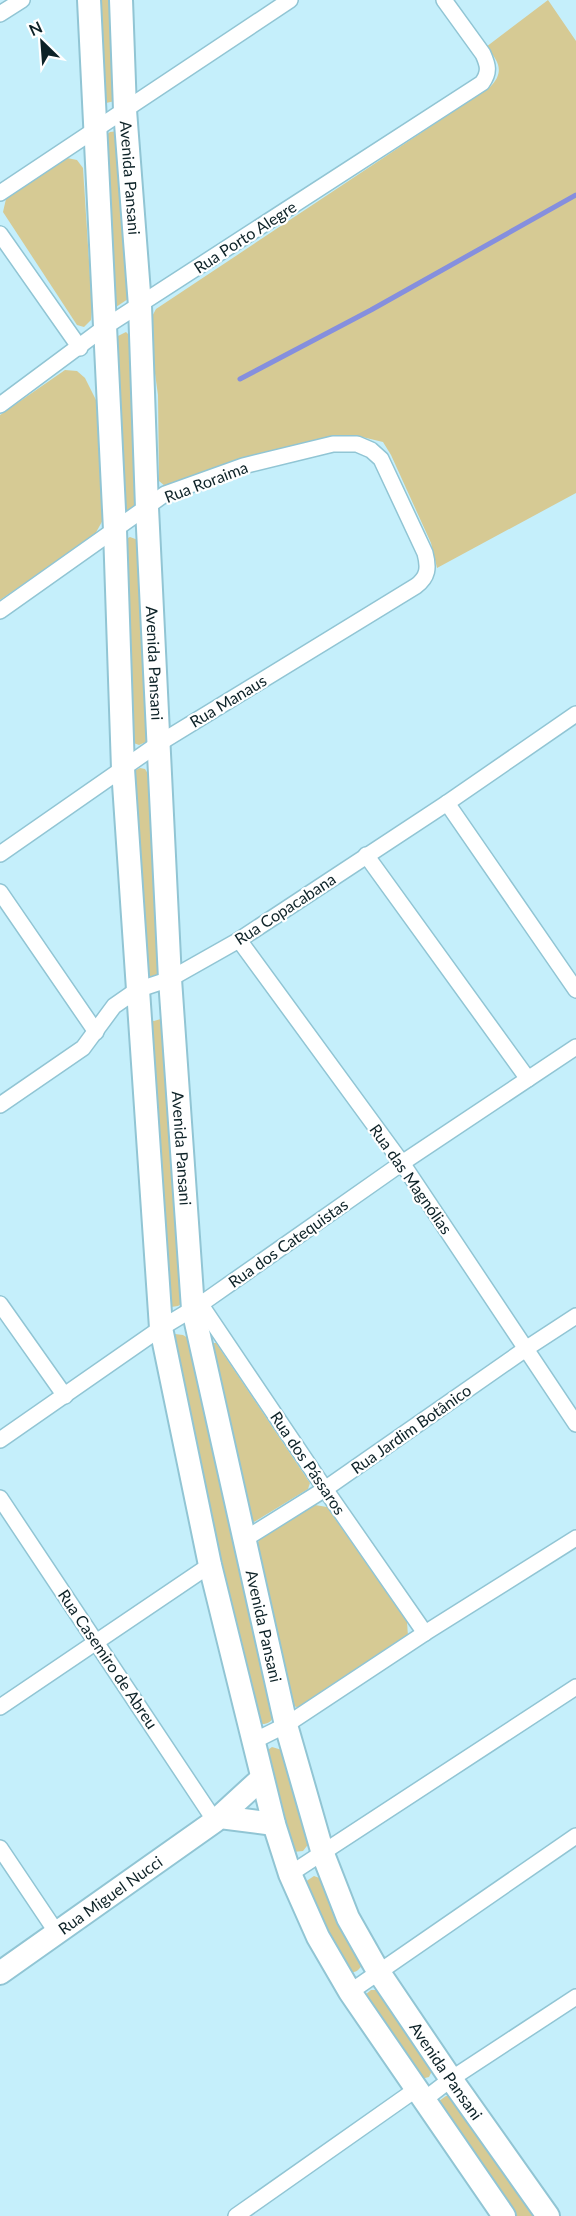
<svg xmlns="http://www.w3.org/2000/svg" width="576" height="2216" font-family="Lato,sans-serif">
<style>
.green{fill:#d6ca94}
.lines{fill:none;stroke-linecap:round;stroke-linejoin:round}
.stream{stroke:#858fde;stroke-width:5}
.street-casing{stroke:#91c5d4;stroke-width:18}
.secondary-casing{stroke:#91c5d4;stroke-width:26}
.street{stroke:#fff;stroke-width:15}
.secondary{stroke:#fff;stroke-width:22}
.labels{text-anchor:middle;stroke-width:4.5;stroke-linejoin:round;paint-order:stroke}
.street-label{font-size:16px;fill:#0d2227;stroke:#fff}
</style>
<rect width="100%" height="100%" fill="#c5effb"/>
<g class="green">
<polygon points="98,0 114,0 115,101 106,103 102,99"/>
<path d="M548,0L576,41V493L437,568L431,543L391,455L383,442L358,436L330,438L241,460L165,486L159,481L158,395L148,324L156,309L490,87C505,72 499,61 486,47Z"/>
<polygon points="118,131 120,137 128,299 116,307 111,303 105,136 110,132"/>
<polygon points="67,158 77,160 83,168 92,308 91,320 84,327 77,325 3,212 6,199"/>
<polygon points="126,332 130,336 140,502 135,509 126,513 122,508 115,340 118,336"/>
<polygon points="65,370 77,371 85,378 96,400 104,518 94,536 0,600 0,415"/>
<polygon points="130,537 138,540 148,737 146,742 139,745 131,742 124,540"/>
<polygon points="140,768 145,769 150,777 159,973 156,976 148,977 132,772"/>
<polygon points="164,1018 183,1300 181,1304 178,1306 171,1307 146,1019 154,1021"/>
<path d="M175,1334L183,1335L191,1340L274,1716C271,1722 268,1724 262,1724L255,1719L171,1337Z"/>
<polygon points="212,1343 216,1343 310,1483 308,1489 254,1522 249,1519 209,1346"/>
<polygon points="315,1505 327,1507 407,1622 408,1636 299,1708 289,1704 255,1549 260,1538"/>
<polygon points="272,1747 282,1750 310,1842 303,1851 293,1852 265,1752"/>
<path d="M314,1876L322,1879L362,1964C359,1972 353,1974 345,1971L305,1882Z"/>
<polygon points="371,1990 378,1990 432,2071 429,2077 421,2079 365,1995"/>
<polygon points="446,2096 450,2096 537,2216 511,2216 438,2105 439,2101"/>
</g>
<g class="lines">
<polyline class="stream" points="240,379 371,310 576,195"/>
<defs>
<g id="street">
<polyline points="0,14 22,0"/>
<polyline points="0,193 290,0"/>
<polyline points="0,234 80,348"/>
<path d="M0,405L105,327L482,83C490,72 488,65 483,54L444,0"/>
<path d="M0,611L165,494L243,466L333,444H357L371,450L381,459L425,553C429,568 428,577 416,586L158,744L0,854"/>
<polyline points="447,803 576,990"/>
<polyline points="366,855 528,1079"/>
<polyline points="0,892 96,1032"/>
<polyline points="239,940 402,1163 576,1424"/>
<polyline points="0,1105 83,1048 114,1006 137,990 170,979 239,940 447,803 576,714"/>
<polyline points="195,1296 325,1489 425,1633"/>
<polyline points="0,1304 65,1396"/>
<polyline points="0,1440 161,1328 201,1304 402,1163 576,1047"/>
<polyline points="0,1498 215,1821"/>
<polyline points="245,1539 325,1489 527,1348 576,1316"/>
<polyline points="0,1707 210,1565"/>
<polyline points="254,1741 286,1725 425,1633 576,1538"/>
<polyline points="0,1848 57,1933"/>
<polyline points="290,1874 576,1687"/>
<polyline points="350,1992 576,1836"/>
<polyline points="425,2099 451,2079 576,1997"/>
<polyline points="236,2216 418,2088"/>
</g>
<g id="secondary">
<polyline points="89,0 115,530 123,769 161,1328 210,1565 274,1824 290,1874 318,1937 350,1992 504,2216"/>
<path id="s1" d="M121,0L125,110L140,306L147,508L170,979L193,1309L286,1725L323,1854L348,1918L378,1971L451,2079L548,2216"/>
<polyline points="220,1817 274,1824"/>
<path id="s2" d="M0,1973L215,1821L262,1778"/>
</g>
</defs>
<use href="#street" class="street-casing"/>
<use href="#secondary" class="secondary-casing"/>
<use href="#street" class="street"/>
<use href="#secondary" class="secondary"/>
</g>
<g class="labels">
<g class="street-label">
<text dy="6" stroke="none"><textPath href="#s1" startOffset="178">Avenida Pansani</textPath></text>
<text transform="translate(245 237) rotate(-33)" y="6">Rua Porto Alegre</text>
<text transform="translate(206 482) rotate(-21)" y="6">Rua Roraima</text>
<text dy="6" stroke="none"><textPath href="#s1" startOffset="664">Avenida Pansani</textPath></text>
<text transform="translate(228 701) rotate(-31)" y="6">Rua Manaus</text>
<text transform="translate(285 909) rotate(-33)" y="6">Rua Copacabana</text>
<text dy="6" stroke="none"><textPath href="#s1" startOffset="1150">Avenida Pansani</textPath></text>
<text transform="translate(411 1179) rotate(55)" y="6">Rua das Magnólias</text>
<text transform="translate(288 1243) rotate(-35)" y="6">Rua dos Catequistas</text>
<text transform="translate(411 1429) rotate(-35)" y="6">Rua Jardim Botânico</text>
<text transform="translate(308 1463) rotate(56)" y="6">Rua dos Pássaros</text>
<text dy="6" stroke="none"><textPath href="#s1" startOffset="1636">Avenida Pansani</textPath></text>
<text transform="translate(108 1659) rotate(56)" y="6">Rua Casemiro de Abreu</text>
<text dy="6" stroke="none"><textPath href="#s2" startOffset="135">Rua Miguel Nucci</textPath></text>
<text dy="6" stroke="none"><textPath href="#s1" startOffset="2122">Avenida Pansani</textPath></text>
</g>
</g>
<g transform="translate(42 42) rotate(335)" stroke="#ffffff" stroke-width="4.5" paint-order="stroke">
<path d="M0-4.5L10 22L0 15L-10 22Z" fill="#0d2227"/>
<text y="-9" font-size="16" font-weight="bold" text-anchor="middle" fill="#0d2227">N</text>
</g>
</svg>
